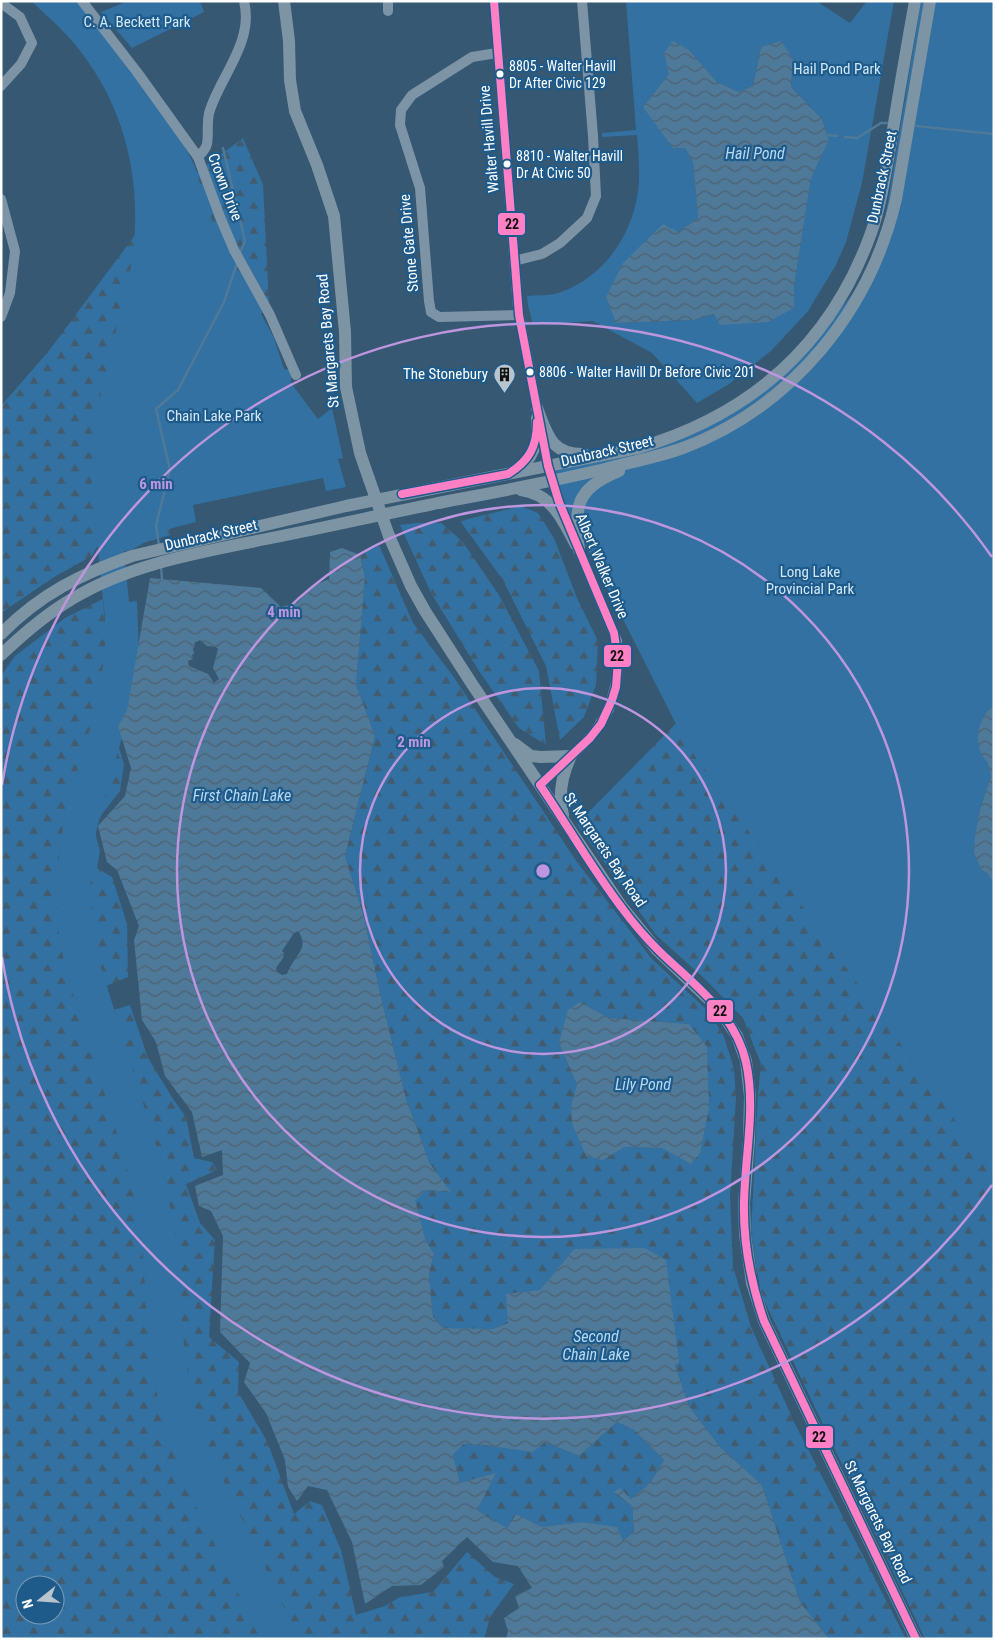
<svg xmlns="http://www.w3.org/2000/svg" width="995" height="1640" font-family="'Roboto Condensed',sans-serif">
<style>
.forest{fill:url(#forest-firs);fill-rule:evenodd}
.park{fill:#3271a1;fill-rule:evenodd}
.water{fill:url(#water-waves);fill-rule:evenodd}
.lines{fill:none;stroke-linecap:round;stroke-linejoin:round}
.stream{stroke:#4f7999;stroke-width:2.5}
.minor{stroke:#7d94a7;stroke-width:10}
.major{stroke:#7d94a5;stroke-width:12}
.major-bridge{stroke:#7d94a5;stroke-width:12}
.bus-1-casing{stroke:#1e5b8b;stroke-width:11}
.bus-1{stroke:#ff80c5;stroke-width:8}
.ring{fill:none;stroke:#bd96df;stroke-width:2.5}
.bus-dot{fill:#fff;stroke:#1e5b8b;stroke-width:2}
.labels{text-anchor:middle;stroke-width:4.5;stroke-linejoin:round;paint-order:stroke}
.bus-label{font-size:14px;fill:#fff;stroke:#1e5b8b;text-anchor:start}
.park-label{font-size:15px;fill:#cfe7f9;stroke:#1e5b8b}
.street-label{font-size:15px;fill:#fff;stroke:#1e5b8b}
.poi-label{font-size:15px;fill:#fff;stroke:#1e5b8b;text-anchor:end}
.water-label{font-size:16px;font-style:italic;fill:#b5d9f3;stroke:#1e5b8b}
.centre{fill:#bd96df;stroke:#1e5b8b;stroke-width:2.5}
.ring-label{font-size:15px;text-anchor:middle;font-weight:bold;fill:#bd96df;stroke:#1e5b8b;stroke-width:4.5;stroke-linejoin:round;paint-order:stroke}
.line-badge{stroke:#1e5b8b;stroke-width:2}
.pale-badge-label{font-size:14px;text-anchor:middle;font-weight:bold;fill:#111}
</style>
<defs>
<pattern id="forest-firs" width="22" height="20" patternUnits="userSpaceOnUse" patternTransform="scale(1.25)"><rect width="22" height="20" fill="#3271a1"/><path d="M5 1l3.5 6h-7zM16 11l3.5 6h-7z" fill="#425b6e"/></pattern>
<pattern id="water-waves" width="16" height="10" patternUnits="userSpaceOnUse" patternTransform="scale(1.25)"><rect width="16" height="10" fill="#4f7999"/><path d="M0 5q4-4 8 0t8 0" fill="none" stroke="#4e6272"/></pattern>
</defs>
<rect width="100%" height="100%" fill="#365872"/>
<g class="forest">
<polygon points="243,138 263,185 269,302 258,319 187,504 172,517 170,535 123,549 192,176"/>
<polygon points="144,230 104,534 92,556 54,577 1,613 1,406 48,352 135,235"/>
<polygon points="521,506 538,513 554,538 577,598 598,641 596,685 584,717 560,740 546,666 503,580 460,521"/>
<polygon points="416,523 441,523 462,541 499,595 539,671 546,745 519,728 479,671 431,593 400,525"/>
<path d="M379,545L413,623L453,676L577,862L651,958L707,1010L723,1034L734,1068L736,1098L730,1196L733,1266L751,1327L795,1424L906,1639H829L800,1602L762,1485L720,1447L689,1406L675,1365L574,1249C558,1269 516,1325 493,1329C480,1331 457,1328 443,1328L433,1317L429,1275L434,1253L426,1242L414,1200L427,1190L450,1192L430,1164L406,1099L380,993L364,917L345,856L375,736L356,685L365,577L360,555ZM580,1002L609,1018L689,1024L691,1163L662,1148L625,1147L603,1160L571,1105L577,1085L559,1043Z"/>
<polygon points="840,557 994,668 994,706 992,707 974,853 994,883 994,1639 925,1639 761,1294 751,1233 758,1093 761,1064 743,1018 705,979 656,935 577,824"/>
<path d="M103,599L109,680L70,829L143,1223L156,1320L261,1639H1V676L15,656L65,618ZM25,1585H55V1615H25Z"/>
<polygon points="114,732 124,764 120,791 102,814 95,832 100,851 97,868 112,877 127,924 128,977 101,988 81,895"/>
<polygon points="130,1005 148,1058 173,1099 186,1117 194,1158 212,1162 217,1170 186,1184 200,1223 215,1240 209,1337 239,1362 238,1392 267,1441 294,1514 310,1501 322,1505 341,1550 356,1615 385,1606 400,1597 433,1592 467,1552 495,1577 514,1584 490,1617 484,1639 287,1639 205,1465 106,1012"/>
<polygon points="617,1422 634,1430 664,1460 650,1483 631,1499 614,1493 632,1506 634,1532 623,1541 581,1522 542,1527 516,1514 507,1528 477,1510 495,1474 460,1483 453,1455 462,1444 484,1445 545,1442 579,1456"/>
</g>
<g class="park">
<path d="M31,1H77L163,105L195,166L206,205L215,228L274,338L284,369L292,370L291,383L318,419L332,408L343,458L338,459L346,487L326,491L323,478L193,505L196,522L165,530L132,550L124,551L129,602L137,601L139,656L124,731L100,813L94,843L90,890L94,936L101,967L163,1168L175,1236L185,1359L195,1407L211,1454L299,1639H260L182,1477L162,1419L150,1358L142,1247L134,1198L122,1149L73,995L64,963L58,927V867L63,827L66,808L97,706L105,653V618L92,492V467L95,424L99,401L131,267C144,185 127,105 72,41C59,26 45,14 31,1Z"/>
<polygon points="128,1 200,1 204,12 132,48 101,12"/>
<path d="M626,1H816L850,23L867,1H894L862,183L846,242L836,265L808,311L771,351L729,384L697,403L652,353L593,321L533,325L528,305L527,296C538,295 551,296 561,292C611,274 641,221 639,170C639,158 638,147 637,135L602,137V133L636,130ZM761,47L793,59L791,87L822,119L829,140L811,177L794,287V307L715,314L694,320L616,323L606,297L678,232L698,218L693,162L685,148L643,107L669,74L689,50L717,82L739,92L753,86Z"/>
<path d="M921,1H994V706C977,715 972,749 987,760L991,776L980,809L975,836L974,853L981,869L988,874L994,883V1175L685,742L548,471L719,418L824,330L853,293L869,264L885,220Z"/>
</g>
<g class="water">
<polygon points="673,41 689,50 717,82 739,92 753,86 761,47 781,41 793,59 791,87 822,119 829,140 811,178 794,287 794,308 768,322 720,325 714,314 694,320 616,323 606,297 623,263 663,224 678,232 698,218 693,162 685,148 673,148 643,107 669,74 664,53"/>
<path d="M342,548L360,555L365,577L356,685L375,736L345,856L364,917L380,993L406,1099L430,1164L451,1192L427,1190L415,1200L426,1242L434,1253L429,1275L433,1317L443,1328L493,1329L508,1323L506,1294L540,1290L574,1249L645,1248L666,1260L679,1362L675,1365L689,1406L720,1447L762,1485L800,1602L829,1639H506L508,1631L504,1618L519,1608L515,1596L532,1588L518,1566L493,1562L467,1537L442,1561L444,1567L421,1585L392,1586L365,1604L352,1542L327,1490L308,1486L297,1501L288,1487L285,1460L266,1413L244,1382L250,1363L220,1332L223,1236L211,1211L199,1206L195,1186L223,1175L222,1150L202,1157L192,1112L165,1076L156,1042L142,1020L134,940L139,926L117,870L107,862L98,826L125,796L131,768L118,726L127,711L150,578L261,588L281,607L297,603L313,586L329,579L330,552ZM200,640L207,646L216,647L218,649L213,668L219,679L214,683L208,674L189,666L188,661L193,659L192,655L194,654L193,648L195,646L194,643ZM298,931C311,949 293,956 287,974L282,975L277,972L276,968L283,958L284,953L282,951L294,933ZM617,1422L634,1430L664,1460L650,1483L631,1499L620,1488L614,1492L632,1506L634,1532L623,1541L617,1527L581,1522L542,1527L516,1514L507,1528L477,1510L496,1473L460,1483L453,1455L463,1444L484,1445L533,1452L545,1442L579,1456Z"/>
<path d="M994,706V883L988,874L981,869L974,853L975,836L980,809L991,776L987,761C972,749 977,715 994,706Z"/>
<polygon points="580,1002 609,1018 689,1024 707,1047 709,1108 700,1153 691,1164 662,1148 625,1147 603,1160 586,1156 572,1123 571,1105 577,1085 559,1043 568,1010"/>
</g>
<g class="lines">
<g class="stream">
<polyline points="916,126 994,134"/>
<polyline points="827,135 837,136"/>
<polyline points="845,137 857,138 881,123 887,123"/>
<polyline points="223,148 245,241 240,253"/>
<polyline points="159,546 156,525 170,470 156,409 178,390 224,302 237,263"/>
<polyline points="161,566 162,580"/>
</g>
<g class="minor">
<polyline points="82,1 137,72 198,157 220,217 234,250 270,315 296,375"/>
<polyline points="388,1 388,11"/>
<polyline points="494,1 518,308 548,466 559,502 566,518"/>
<polyline points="1,3 20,17 32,43 21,64 1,86"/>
<polyline points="497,53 472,57 412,95 401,110 400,125 420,188 429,301 431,312 439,317 519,315"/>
<path d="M198,157C201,154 206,149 207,144C209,133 206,121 210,110C222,74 254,41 244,1"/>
<polyline points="1,199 15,251 10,293 1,317"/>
<polyline points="514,261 542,254 560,243 587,218 596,196 593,136 582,1"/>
<polyline points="540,785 584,744 596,730 609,709 617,679 618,661 617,641 576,543"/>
</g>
<g class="major">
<polyline points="284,1 289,41 290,80 295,111 317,165 334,216 345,332 346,387 360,453 369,479"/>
<path d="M537,408C547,434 551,455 584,454"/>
<path d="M512,472C535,460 538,443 537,418"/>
<path d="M521,490C552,494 563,520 576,545"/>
<polyline points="389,536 411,586 425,611 472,684 622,907 657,950 719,1009 737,1036 746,1061 750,1096 749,1140 744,1203 745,1235 752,1283 764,1321 916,1639"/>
<path d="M579,550C575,506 574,490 619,471"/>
<path d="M1,634C40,594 81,574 132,556L346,506L638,448C751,415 831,344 871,233C882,202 886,168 892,136C899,91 907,46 915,1"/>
<path d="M1,655C23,634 46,614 72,599C131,563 204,552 271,538C333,526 396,511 459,499C508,490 557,480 605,469C631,462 658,457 683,448C792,407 870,311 896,199L930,1"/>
<path d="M515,744L531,756L541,757L571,756C562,775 558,795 563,815"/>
</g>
<polyline class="major-bridge" points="369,479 389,536"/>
<defs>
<g id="bus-1">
<path d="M494,1L519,315L548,466L559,502L614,633L618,660L616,687L612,700L601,724L590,738L540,785C568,826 592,869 622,908C633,923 646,938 659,951C693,984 735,1013 746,1062C756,1108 745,1156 744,1202C743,1243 751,1283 764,1321L916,1639"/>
<path d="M402,494L508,474C529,461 537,447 537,422"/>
</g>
</defs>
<use href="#bus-1" class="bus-1-casing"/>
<use href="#bus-1" class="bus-1"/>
</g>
<g class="ring">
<circle cx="543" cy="871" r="183"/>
<circle cx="543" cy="871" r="366"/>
<path d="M992 1185A548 548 0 0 1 2 957M2 785A548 548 0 0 1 992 557"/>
</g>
<defs>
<symbol id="building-pin" viewBox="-11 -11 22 30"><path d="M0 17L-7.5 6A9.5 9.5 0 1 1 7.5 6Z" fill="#b9c5ce" stroke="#1e5b8b"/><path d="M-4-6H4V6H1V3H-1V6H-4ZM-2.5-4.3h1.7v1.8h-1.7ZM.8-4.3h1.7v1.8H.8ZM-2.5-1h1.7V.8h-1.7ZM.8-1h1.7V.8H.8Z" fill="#111"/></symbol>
</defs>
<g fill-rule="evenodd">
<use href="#building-pin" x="492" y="362" width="25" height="34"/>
</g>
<g class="bus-dot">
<circle cx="500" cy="74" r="4.5"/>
<circle cx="507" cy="164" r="4.5"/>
<circle cx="530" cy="372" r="4.5"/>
</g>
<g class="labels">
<g class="bus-label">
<text x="509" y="71">8805 - Walter Havill<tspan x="509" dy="17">Dr After Civic 129</tspan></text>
<text x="516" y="161">8810 - Walter Havill<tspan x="516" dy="17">Dr At Civic 50</tspan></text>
<text x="539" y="377">8806 - Walter Havill Dr Before Civic 201</text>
</g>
<g class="park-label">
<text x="137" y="27">C. A. Beckett Park</text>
<text x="837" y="74">Hail Pond Park</text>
<text x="214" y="421">Chain Lake Park</text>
<text x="810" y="577">Long Lake<tspan x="810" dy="17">Provincial Park</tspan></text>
</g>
<g class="street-label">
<text transform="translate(489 139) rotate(-95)" y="5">Walter Havill Drive</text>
<text transform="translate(882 177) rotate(-78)" y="5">Dunbrack Street</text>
<text transform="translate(225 187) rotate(69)" y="5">Crown Drive</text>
<text transform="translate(409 243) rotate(-95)" y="5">Stone Gate Drive</text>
<text transform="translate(328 341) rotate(-95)" y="5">St Margarets Bay Road</text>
<text transform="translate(607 451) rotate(-13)" y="5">Dunbrack Street</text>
<text transform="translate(211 535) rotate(-13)" y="5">Dunbrack Street</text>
<text transform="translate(602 566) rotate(67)" y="5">Albert Walker Drive</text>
<text transform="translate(605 850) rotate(56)" y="5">St Margarets Bay Road</text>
<text transform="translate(878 1522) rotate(64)" y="5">St Margarets Bay Road</text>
</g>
<g class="poi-label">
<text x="488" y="379">The Stonebury</text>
</g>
<g class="water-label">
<text x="755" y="159">Hail Pond</text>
<text x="242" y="801">First Chain Lake</text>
<text x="643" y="1090">Lily Pond</text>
<text x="596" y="1342">Second<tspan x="596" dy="18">Chain Lake</tspan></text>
</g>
</g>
<circle cx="543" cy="871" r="8" class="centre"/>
<g class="ring-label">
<text x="156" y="489">6 min</text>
<text x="284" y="617">4 min</text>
<text x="414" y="747">2 min</text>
</g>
<g class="line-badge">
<rect x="497" y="212" width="29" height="24" rx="5" fill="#ff80c5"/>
<rect x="603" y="644" width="29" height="24" rx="5" fill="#ff80c5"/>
<rect x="706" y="999" width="28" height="24" rx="5" fill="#ff80c5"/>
<rect x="805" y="1425" width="29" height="24" rx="5" fill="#ff80c5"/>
</g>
<g class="pale-badge-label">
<text x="512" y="229">22</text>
<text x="617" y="661">22</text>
<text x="720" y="1016">22</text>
<text x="819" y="1442">22</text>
</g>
<rect width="995" height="1640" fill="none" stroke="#ffffff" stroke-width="5"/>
<g transform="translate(40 1600) rotate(253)"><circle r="24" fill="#1e5b8b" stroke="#789db9"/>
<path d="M0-4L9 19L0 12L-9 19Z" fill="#b9c5ce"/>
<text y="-8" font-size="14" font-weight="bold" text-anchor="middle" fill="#ffffff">N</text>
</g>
</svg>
